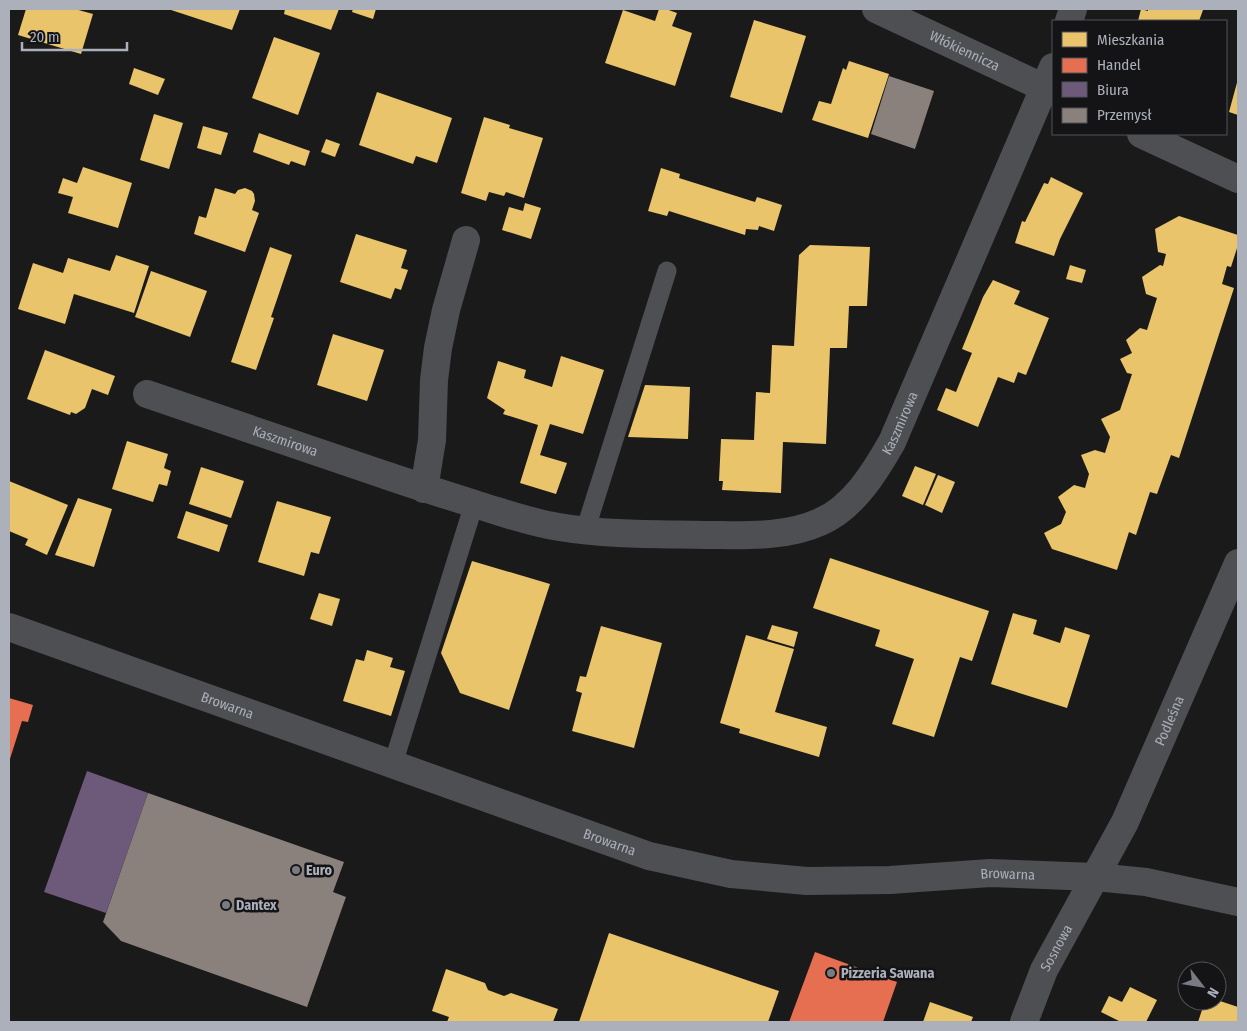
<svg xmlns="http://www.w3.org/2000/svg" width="1247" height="1031" font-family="'Fira Sans Condensed',sans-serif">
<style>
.homes{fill:#e9c46a}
.shops{fill:#e76f51}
.offices{fill:#6d597a}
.industry{fill:#8a817c}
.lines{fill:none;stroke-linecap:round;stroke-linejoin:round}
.service{stroke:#4e4f53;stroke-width:19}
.minor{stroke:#4e4f53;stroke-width:28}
.tertiary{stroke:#4e4f53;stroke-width:28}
.poi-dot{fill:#787c82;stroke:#141416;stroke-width:2}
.labels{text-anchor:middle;stroke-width:5;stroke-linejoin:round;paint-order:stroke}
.street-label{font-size:14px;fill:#abb0ba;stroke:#141416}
.poi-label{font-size:14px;font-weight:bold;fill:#abb0ba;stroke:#141416;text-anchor:start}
</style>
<rect width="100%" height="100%" fill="#1a1a1a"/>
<g class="homes">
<polygon points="26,9 75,9 93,14 81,54 18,35"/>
<polygon points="168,9 240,9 232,30"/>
<polygon points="285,9 339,9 331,30 284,14"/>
<polygon points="353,9 376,9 373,19 352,12"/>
<polygon points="659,9 666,9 677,13 672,26 692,33 675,86 605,63 623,10 655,21"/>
<polygon points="1141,9 1148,11 1148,9 1203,10 1199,21 1138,21"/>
<polygon points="754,20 806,36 782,113 730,97"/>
<polygon points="274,37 320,53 298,115 252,98"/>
<polygon points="849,61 889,74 868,138 812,120 819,101 831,104 843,68 846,70"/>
<polygon points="134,68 165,79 158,95 129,84"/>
<polygon points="1238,79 1238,115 1229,112"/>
<polygon points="377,92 452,118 437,163 416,156 413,164 359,145"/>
<polygon points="154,114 183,123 169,169 140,160"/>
<polygon points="484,117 510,125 509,128 543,138 524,198 506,192 504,196 489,192 486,201 461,193"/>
<polygon points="203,126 228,133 221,155 197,148"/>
<polygon points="259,133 310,151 305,166 291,161 289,165 253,152"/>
<polygon points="326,139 340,144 335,157 321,152"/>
<polygon points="83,167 132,183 118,228 68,213 73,197 58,193 63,178 77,183"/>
<polygon points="661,168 680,174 679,178 755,202 757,197 782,205 774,231 759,226 758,230 746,229 745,235 669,211 667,216 648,211"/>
<polygon points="1051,177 1083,193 1060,239 1054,256 1015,243 1022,221 1025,222 1044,183 1048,184"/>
<polygon points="215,188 235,194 238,190 245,188 252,191 254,194 255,201 252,210 259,213 245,252 194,234 199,216 206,218"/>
<polygon points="525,203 541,208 531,239 502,230 509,207 523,211"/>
<polygon points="1179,216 1238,235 1238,245 1231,267 1227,266 1222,284 1234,288 1179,458 1171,455 1157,494 1150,492 1136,535 1129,532 1117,570 1052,549 1044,533 1061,524 1066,512 1058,497 1074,485 1085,488 1089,474 1081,455 1095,450 1105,453 1110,437 1101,419 1120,410 1132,374 1127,373 1120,359 1132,353 1126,340 1140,328 1147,330 1157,298 1146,294 1142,277 1160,265 1163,266 1166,254 1158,252 1155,229"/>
<polygon points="356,234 407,250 401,268 408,270 401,290 395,288 391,299 340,282"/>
<polygon points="810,245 870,247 867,306 849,306 847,348 830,348 826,444 783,442 781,493 722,490 723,481 719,481 721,439 754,440 756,392 770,393 772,345 794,346 799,255"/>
<polygon points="270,247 292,255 271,317 274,318 256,370 231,362"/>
<polygon points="116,255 149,266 134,313 74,294 65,324 18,309 33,263 63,273 68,258 110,271"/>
<polygon points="1070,265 1086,270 1082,283 1066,279"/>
<polygon points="151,271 207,291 190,337 135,317"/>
<polygon points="993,280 1020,291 1014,304 1049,318 1026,375 1018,372 1014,383 998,377 978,427 937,410 946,388 956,392 964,372 972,353 962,349 983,297"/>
<polygon points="333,334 384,350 367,401 317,385"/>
<polygon points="45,350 115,376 108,395 92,389 85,408 76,414 71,412 70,415 27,399"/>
<polygon points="561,356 604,370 583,434 550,424 540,455 567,463 556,494 520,483 538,425 503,414 505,410 487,398 498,361 526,370 524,378 552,387"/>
<polygon points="645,385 690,387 688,439 628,437"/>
<polygon points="127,441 168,454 164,468 171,471 167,486 159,484 153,502 112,489"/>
<polygon points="915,466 936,474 923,505 902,496"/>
<polygon points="201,467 244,481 231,518 189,504"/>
<polygon points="938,475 955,482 942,513 925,505"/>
<polygon points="9,481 68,505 47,555 25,545 28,539 9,531"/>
<polygon points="78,498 112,509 94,567 55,555"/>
<polygon points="277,501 331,517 319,554 311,552 304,576 258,562"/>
<polygon points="186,511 228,525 219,552 177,538"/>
<polygon points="830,558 989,611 972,661 960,657 934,737 892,724 914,659 875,646 880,630 813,608"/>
<polygon points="472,561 550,584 509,710 460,693 441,653"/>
<polygon points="319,593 340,599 332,626 310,619"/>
<polygon points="1013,613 1037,620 1033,634 1060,643 1065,627 1090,635 1067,708 991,684"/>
<polygon points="772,625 798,632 794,647 767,639"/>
<polygon points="601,626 662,643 634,748 572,731 582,693 576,691 580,676 586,677"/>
<polygon points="746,635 794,649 775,712 827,727 819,757 739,733 740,729 720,723"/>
<polygon points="367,650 393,658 390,667 405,671 391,716 343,701 356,659 364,661"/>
<polygon points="609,933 779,991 768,1022 579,1022"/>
<polygon points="446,969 485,983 488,990 504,996 511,993 558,1009 553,1022 447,1022 449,1017 432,1011"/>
<polygon points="1130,987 1157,1000 1146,1022 1121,1022 1101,1012 1109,996 1122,1002"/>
<polygon points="1217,1000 1238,1007 1238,1022 1198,1022 1205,1001"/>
<polygon points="930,1002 973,1017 971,1022 923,1022"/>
</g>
<g class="shops">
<polygon points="9,698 33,705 28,722 22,721 9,762"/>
<polygon points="815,952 897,982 883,1022 789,1022"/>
</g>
<polygon class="offices" points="87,771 148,793 106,913 44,892"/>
<g class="industry">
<polygon points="889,76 934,91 915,149 871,134"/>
<polygon points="148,793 344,862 333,892 346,897 307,1007 121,941 103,922"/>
</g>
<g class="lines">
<g class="service">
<polyline points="585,531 667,271"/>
<polyline points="393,764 474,504"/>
</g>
<g class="minor">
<path id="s1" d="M876,9L1053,92"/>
<polyline points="1069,21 1073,9"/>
<polyline points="1141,134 1238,179"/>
<path id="s2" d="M147,394C227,421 306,448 385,475C417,486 449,496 481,506C507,514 532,523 559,527C607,535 656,534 705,535C742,535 785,538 820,522C853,508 875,472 892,442L1053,67"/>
<polyline points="424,489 432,440 434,380 438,348 446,310 466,240"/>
<path id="s3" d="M1024,1022L1044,970L1125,822L1238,563"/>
</g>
<path class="tertiary" id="s4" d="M9,627L649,856L731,874L807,881L890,880L990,873L1096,877L1146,882L1238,902"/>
</g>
<g class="poi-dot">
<circle cx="296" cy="870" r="5"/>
<circle cx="226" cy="905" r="5"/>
<circle cx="831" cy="973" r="5"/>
</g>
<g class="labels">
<g class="street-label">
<text dy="5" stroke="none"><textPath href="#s1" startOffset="98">Włókiennicza</textPath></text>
<text dy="5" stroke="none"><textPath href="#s2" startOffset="826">Kaszmirowa</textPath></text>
<text dy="5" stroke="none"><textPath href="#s2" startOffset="146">Kaszmirowa</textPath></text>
<text dy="5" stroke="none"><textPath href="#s4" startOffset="232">Browarna</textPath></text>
<text dy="5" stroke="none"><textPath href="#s3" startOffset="335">Podleśna</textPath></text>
<text dy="5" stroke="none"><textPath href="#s4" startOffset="638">Browarna</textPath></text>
<text dy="5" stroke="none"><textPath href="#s4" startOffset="1041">Browarna</textPath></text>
<text dy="5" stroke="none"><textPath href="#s3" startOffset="81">Sosnowa</textPath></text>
</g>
<g class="poi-label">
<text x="306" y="875">Euro</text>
<text x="236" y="910">Dantex</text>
<text x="841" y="978">Pizzeria Sawana</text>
</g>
</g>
<rect width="1247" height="1031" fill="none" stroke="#abb0ba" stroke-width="20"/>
<rect x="1052" y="20" width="175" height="115" fill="#141416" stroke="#505258"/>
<rect x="1062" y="32" width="25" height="15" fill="#e9c46a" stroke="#505258"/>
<text x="1097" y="45" font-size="15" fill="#abb0ba">Mieszkania</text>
<rect x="1062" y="58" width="25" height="15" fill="#e76f51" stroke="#505258"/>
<text x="1097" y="70" font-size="15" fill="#abb0ba">Handel</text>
<rect x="1062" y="82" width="25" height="15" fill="#6d597a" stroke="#505258"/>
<text x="1097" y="95" font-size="15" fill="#abb0ba">Biura</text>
<rect x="1062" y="108" width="25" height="15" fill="#8a817c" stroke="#505258"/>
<text x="1097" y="120" font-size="15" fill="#abb0ba">Przemysł</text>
<g transform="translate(1202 986) rotate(121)"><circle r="24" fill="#141416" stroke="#505258"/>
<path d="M0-4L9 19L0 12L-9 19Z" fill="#787c82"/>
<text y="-8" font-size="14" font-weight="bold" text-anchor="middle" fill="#abb0ba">N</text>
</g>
<path d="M22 42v8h105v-8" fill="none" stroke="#abb0ba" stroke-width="2.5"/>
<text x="30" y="42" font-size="15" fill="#abb0ba" stroke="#141416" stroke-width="4" paint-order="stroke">20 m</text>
</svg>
